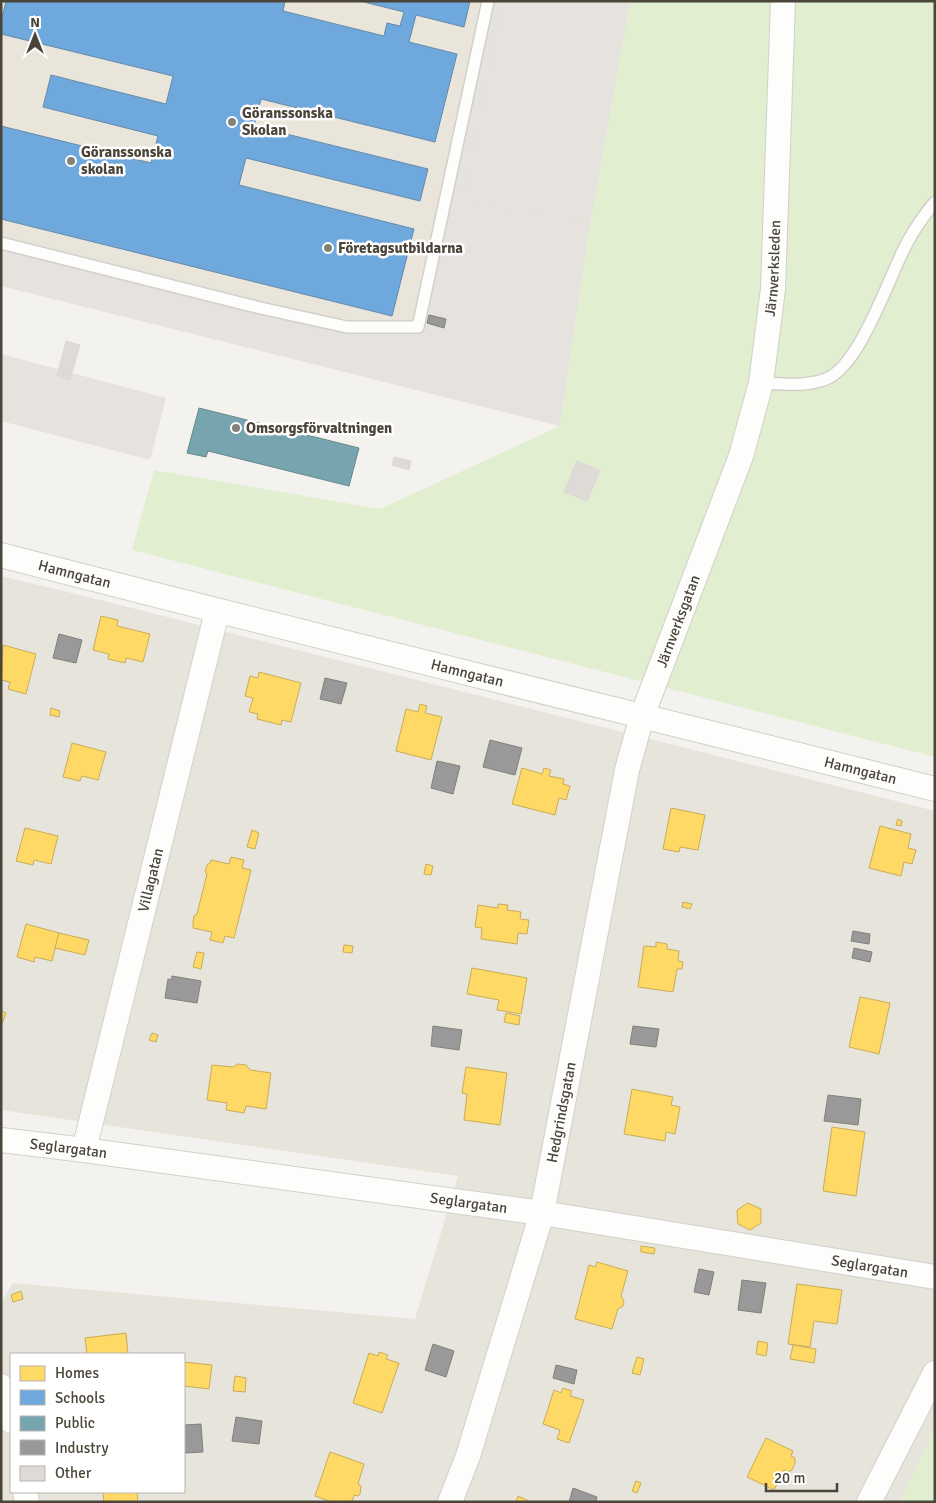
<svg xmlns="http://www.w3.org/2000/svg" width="936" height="1503" font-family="Signika,sans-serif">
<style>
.residential{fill:#e7e4dc;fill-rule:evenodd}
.industrial{fill:#e6e2de}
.education{fill:#eae5da}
.green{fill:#e1eecf}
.parking{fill:#e6e3df}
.homes{fill:#ffd966;stroke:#c9ac58}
.schools{fill:#6fa8dc;stroke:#648aab}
.public{fill:#76a5af;stroke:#69888c}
.industry{fill:#999;stroke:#82807c}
.building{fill:#dedbd6;stroke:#dcd9d4}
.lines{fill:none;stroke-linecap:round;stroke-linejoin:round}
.lane-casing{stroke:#d2d0cb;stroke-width:14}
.street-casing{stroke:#d2d0cb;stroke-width:26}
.lane{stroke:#fdfdfc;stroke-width:11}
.street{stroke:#fdfdfc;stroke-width:24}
.poi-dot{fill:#868178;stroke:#fff;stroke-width:2}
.labels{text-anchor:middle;stroke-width:5;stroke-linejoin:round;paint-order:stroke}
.poi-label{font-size:15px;font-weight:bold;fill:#4b4439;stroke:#fff;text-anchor:start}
.street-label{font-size:15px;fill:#4b4439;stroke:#fff}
</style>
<rect width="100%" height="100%" fill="#f4f2ee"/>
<path class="residential" d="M1,576L100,600L935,811V1428L899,1502H1V1303L13,1283L415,1319L458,1176L1,1110ZM11,1354H184V1492H11Z"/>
<polygon class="industrial" points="1,1 630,1 590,225 560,426 1,286"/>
<polygon class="education" points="1,1 488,1 418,327 347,327 1,243"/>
<g class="green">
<polygon points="630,1 935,1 935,757 132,550 154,470 380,509 560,426 590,225"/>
<polygon points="935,1428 935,1502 899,1502"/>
</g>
<g class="parking">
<polygon points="503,1 630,1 590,225 462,201"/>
<polygon points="1,354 166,398 150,460 1,421"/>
</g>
<g class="homes">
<polygon points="101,616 118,620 117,626 150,634 143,662 126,658 125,663 108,659 109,654 93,650"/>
<polygon points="3,645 36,654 26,694 8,689 10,682 1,680"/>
<polygon points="259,672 301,683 291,722 282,720 281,725 257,719 258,714 249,712 253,698 245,696 250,676 258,678"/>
<polygon points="420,704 427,706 425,713 442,717 431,760 396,751 406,709 418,712"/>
<polygon points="51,708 60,711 59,717 50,715"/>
<polygon points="72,743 106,752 98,780 82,776 80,781 63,777"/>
<polygon points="522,768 542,774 544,768 551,770 549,776 564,779 563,784 570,786 566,800 559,798 555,815 512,804"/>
<polygon points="671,808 705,815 698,850 680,847 679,852 663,849"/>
<polygon points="898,819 902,821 901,826 896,825"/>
<polygon points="880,826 911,834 908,848 916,850 912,864 904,862 901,876 869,868"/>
<polygon points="25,828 58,836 51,864 34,860 33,865 16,861"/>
<polygon points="252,830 259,833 255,849 247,847"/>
<polygon points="231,857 244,860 242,868 251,870 234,938 225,936 223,943 210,940 212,932 193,928 193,922 194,916 197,914 207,874 205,872 207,865 210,863 211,860 229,864"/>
<polygon points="426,864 433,866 431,875 424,874"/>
<polygon points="683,902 692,904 690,909 682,907"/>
<polygon points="498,904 508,905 507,910 521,912 520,919 529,920 527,934 518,933 517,944 481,939 482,928 475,927 478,905 498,908"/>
<polygon points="26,924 59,933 52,961 35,957 34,962 17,957"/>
<polygon points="59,933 89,940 85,955 55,948"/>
<polygon points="656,942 667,944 667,949 679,951 678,961 683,962 682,969 677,969 673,992 638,987 644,946 656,947"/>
<polygon points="344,945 353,946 352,953 343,952"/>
<polygon points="197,952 204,953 201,969 193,967"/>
<polygon points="472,968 527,978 521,1014 497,1010 499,1000 467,994"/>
<polygon points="860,997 890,1003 879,1054 849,1047"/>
<polygon points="1,1011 6,1013 2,1024 1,1024"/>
<polygon points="506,1013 520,1016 519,1025 504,1022"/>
<polygon points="152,1033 158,1035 156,1042 149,1040"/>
<polygon points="238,1064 246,1065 250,1070 271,1073 266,1109 246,1106 244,1113 226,1110 227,1103 207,1100 212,1065 233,1067"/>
<polygon points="466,1067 507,1073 500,1125 464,1120 467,1094 462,1093"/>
<polygon points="632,1089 673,1097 671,1105 680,1107 675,1134 666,1132 665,1141 624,1134"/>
<polygon points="832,1127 865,1132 856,1196 823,1191"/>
<polygon points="748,1203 761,1209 761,1223 750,1230 738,1224 737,1210"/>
<polygon points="641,1246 655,1248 654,1254 641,1252"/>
<polygon points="597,1262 628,1271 621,1296 624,1301 623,1306 618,1309 612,1329 575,1319 589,1265 595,1267"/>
<polygon points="797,1284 842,1290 837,1324 814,1321 810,1347 788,1344"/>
<polygon points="21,1291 23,1299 13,1302 11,1295"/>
<polygon points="126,1333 128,1354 87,1354 85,1338"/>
<polygon points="758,1341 768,1343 766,1356 756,1354"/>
<polygon points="793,1345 816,1349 814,1363 790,1359"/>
<polygon points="379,1352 388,1355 386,1359 399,1363 382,1413 353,1403 369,1353 378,1356"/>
<polygon points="637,1357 644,1359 640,1375 632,1373"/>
<polygon points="184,1362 212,1365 209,1389 184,1386"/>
<polygon points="235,1376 246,1378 245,1392 233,1391"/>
<polygon points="563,1388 572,1391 570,1396 584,1400 569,1443 557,1439 560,1430 543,1424 554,1390 561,1393"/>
<polygon points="766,1438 793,1451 791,1456 795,1458 795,1463 792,1470 788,1472 784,1470 774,1490 747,1477"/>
<polygon points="330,1452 364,1464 358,1484 361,1486 360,1494 358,1496 354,1495 352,1502 332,1502 315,1496"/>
<polygon points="636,1481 641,1483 637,1493 632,1491"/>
<polygon points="103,1492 137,1492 138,1502 104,1502"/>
<polygon points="518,1496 531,1502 516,1502"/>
</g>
<polygon class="schools" points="6,1 285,1 283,11 384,36 387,23 400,26 404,12 360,1 470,1 464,27 416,15 409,42 457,54 435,142 261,99 254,126 428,169 420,201 246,158 239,185 414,229 392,316 1,219 1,126 151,163 158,136 43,107 51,75 166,104 173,76 1,34 1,22"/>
<polygon class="public" points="199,408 359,448 349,486 208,451 206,457 187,453"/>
<g class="industry">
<polygon points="429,315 446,319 444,328 427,323"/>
<polygon points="59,634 82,640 76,663 53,658"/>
<polygon points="325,678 347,683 341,704 320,699"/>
<polygon points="490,740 522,748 515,775 483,767"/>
<polygon points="437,761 460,766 453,794 431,788"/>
<polygon points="853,931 870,934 869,944 851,941"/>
<polygon points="854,948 872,952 870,962 852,958"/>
<polygon points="172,976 201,981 197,1003 165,998 168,979 171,980"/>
<polygon points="433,1026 462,1030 459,1050 431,1046"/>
<polygon points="633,1026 659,1029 656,1047 630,1044"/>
<polygon points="828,1095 861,1099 858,1125 824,1121"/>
<polygon points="699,1269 714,1272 709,1295 694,1292"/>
<polygon points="742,1280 766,1283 761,1313 738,1310"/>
<polygon points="433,1344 454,1351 446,1377 425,1370"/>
<polygon points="556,1365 577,1370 574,1384 553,1378"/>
<polygon points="236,1417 262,1421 259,1444 232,1441"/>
<polygon points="201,1424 203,1452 184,1453 184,1425"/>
<polygon points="573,1488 597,1497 596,1502 569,1502"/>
</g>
<g class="building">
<polygon points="66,341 80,345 70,380 57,376"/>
<polygon points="394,457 411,461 409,470 392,465"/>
<polygon points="577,461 600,471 587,501 564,492"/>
</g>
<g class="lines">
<defs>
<g id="lane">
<polyline points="1,243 256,307 347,327 418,327 488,1"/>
<path d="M761,383C783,384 805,387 826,379C861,365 889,276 907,243C915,228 924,215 935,202"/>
</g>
<g id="street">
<path id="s1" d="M1,555C312,636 624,711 935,789"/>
<path id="s2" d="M1,1140L84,1150L542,1213L935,1277"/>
<path id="s3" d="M84,1150L217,612"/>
<polyline points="1,1386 11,1421"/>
<polyline points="25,1492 27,1502"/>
<path id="s4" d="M450,1502L468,1456L542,1213L627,770L642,716L741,456L761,383L773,289L783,1"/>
<polyline points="869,1502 935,1373"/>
</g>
</defs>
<use href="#lane" class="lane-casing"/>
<use href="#street" class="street-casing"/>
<use href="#lane" class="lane"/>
<use href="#street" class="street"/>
</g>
<g class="poi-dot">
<circle cx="232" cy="122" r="5"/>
<circle cx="71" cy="161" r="5"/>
<circle cx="328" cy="248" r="5"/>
<circle cx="236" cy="428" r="5"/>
</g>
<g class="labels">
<g class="poi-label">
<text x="242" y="118">Göranssonska<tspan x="242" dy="17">Skolan</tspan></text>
<text x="81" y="157">Göranssonska<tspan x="81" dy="17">skolan</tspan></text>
<text x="338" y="253">Företagsutbildarna</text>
<text x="246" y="433">Omsorgsförvaltningen</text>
</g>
<g class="street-label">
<text dy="5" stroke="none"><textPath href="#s4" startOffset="1280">Järnverksleden</textPath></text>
<text dy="5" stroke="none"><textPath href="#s1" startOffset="76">Hamngatan</textPath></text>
<text dy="5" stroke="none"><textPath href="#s4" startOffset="912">Järnverksgatan</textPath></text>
<text dy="5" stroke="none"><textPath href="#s1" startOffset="481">Hamngatan</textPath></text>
<text dy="5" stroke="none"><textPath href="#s1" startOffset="886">Hamngatan</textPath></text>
<text dy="5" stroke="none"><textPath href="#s3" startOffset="278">Villagatan</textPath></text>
<text dy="5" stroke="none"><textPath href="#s4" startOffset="406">Hedgrindsgatan</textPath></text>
<text dy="5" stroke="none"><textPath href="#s2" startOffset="68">Seglargatan</textPath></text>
<text dy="5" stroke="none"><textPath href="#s2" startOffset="472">Seglargatan</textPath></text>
<text dy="5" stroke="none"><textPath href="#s2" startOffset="878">Seglargatan</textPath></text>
</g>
</g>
<rect width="936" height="1503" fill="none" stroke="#4b4439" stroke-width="5"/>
<rect x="10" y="1353" width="175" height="140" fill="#ffffff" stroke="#b7b4b0"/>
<rect x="20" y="1366" width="25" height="15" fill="#ffd966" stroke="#b7b4b0"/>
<text x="55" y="1378" font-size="15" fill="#4b4439">Homes</text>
<rect x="20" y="1390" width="25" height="15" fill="#6fa8dc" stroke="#b7b4b0"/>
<text x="55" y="1403" font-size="15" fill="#4b4439">Schools</text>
<rect x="20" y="1416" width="25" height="15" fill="#76a5af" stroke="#b7b4b0"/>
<text x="55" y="1428" font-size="15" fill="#4b4439">Public</text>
<rect x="20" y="1440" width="25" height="15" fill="#999999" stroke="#b7b4b0"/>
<text x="55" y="1453" font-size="15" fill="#4b4439">Industry</text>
<rect x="20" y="1466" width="25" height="15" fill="#dedbd6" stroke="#b7b4b0"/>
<text x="55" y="1478" font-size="15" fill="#4b4439">Other</text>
<g transform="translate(35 35)" stroke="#ffffff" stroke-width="4" paint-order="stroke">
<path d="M0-4L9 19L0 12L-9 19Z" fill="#4b4439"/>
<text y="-8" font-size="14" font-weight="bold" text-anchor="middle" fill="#4b4439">N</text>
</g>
<path d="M766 1483v8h71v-8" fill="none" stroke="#4b4439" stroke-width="2.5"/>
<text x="774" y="1483" font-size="15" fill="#4b4439" stroke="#ffffff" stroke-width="4" paint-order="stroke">20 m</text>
</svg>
